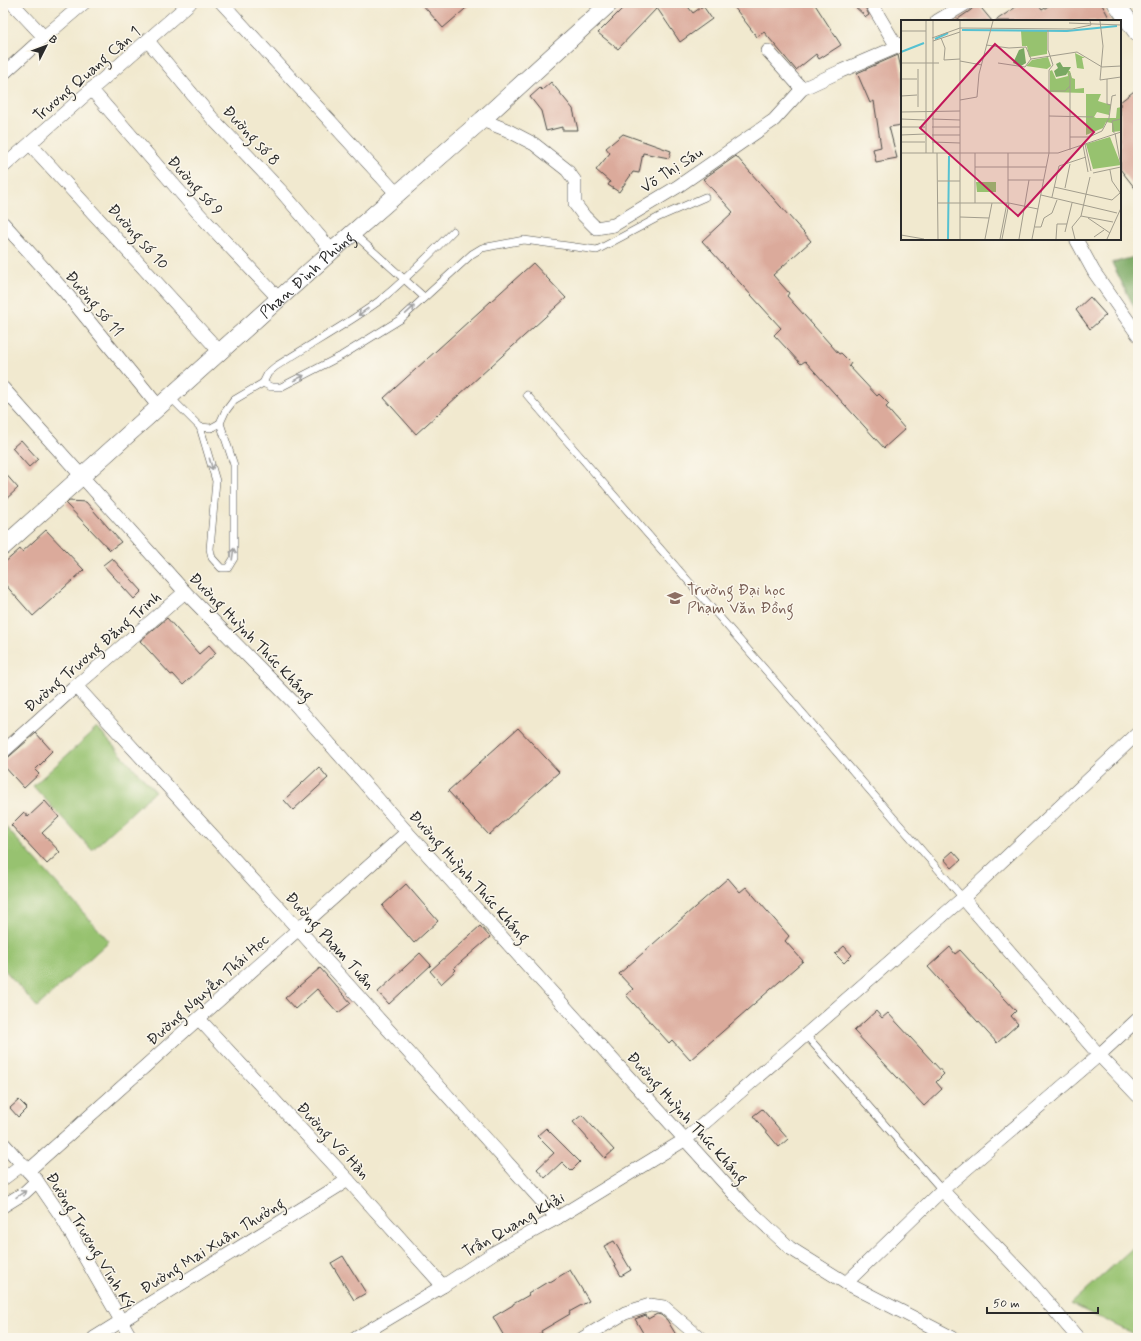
<svg xmlns="http://www.w3.org/2000/svg" width="1141" height="1341" font-family="Mynerve,sans-serif">
<style>
.green{fill:#97c26f;stroke:#61764d}
.forest{fill:#79a862;stroke:#526a46}
.building{fill:#dbaa9b}
.lines{fill:none;stroke-linecap:round;stroke-linejoin:round}
.service-casing{stroke:#494844;stroke-width:8}
.minor-casing{stroke:#494844;stroke-width:14}
.tertiary-casing{stroke:#494844;stroke-width:18}
.service{stroke:#fff;stroke-width:7}
.minor{stroke:#fff;stroke-width:13}
.tertiary{stroke:#fff;stroke-width:17}
.oneway{stroke:#a0a0a0}
.labels{text-anchor:middle;stroke-width:3;stroke-linejoin:round;paint-order:stroke}
.street-label{font-size:16px;fill:#2b2b2b;stroke:#fbf7ec}
.education-label{font-size:16px;fill:#785e54;stroke:#fbf7ec;text-anchor:start}
.inset-river{fill:none;stroke:#56c1d1;stroke-width:2}
.inset-road{fill:none;stroke:#a29d8d;stroke-width:1}
.view{fill:#c2185b;fill-opacity:0.15;stroke:#c2185b;stroke-width:2}
.inset-edge{fill:none;stroke:#2b2b2b;stroke-width:2}
</style>
<rect width="100%" height="100%" fill="#fbf7ec"/>
<filter id="ink" filterUnits="userSpaceOnUse"><feTurbulence type="fractalNoise" baseFrequency=".025" numOctaves="2"/><feDisplacementMap in="SourceGraphic" scale="8" xChannelSelector="R" yChannelSelector="G"/><feConvolveMatrix kernelMatrix="1 2 1 2 8 2 1 2 1" color-interpolation-filters="sRGB"/></filter>
<filter id="wash" filterUnits="userSpaceOnUse"><feTurbulence type="fractalNoise" baseFrequency=".012" numOctaves="4" result="noise"/><feDisplacementMap in="SourceGraphic" scale="16" xChannelSelector="R" yChannelSelector="G"/><feGaussianBlur stdDeviation="0.9" result="paint"/><feColorMatrix in="noise" values="0 0 0 0 0 0 0 0 0 0 0 0 0 0 0 0 0 1.4 0 .05"/><feComposite in="paint" operator="in"/></filter>
<g filter="url(#wash)">
<rect width="100%" height="100%" fill="#f1e9cf"/>
<g class="green">
<polygon points="97,728 155,791 92,850 33,786"/>
<polygon points="3,824 109,941 37,1007 3,968"/>
<polygon points="1138,1243 1138,1336 1071,1304"/>
</g>
<polygon class="forest" points="1138,256 1138,315 1112,263"/>
<g id="blocks">
<g class="building">
<polygon points="421,3 472,3 443,28"/>
<polygon points="628,3 685,3 693,13 703,6 712,19 680,42 657,8 618,49 598,33"/>
<polygon points="731,3 814,3 841,45 819,59 816,54 796,70 764,32 757,37"/>
<polygon points="851,3 863,3 869,15 866,17"/>
<polygon points="977,3 992,21 955,21 971,10"/>
<polygon points="1022,3 1037,3 1042,10 1053,3 1101,3 1111,21 995,21"/>
<polygon points="898,55 902,73 902,125 889,127 897,158 876,162 873,149 881,147 874,101 870,103 857,73"/>
<polygon points="551,82 573,109 578,130 562,130 562,127 546,131 541,111 530,97 540,88 542,90"/>
<polygon points="1138,88 1138,192 1120,169 1120,102"/>
<polygon points="623,134 671,151 669,158 643,153 639,173 633,172 619,192 608,185 610,182 596,170 610,153 606,148"/>
<polygon points="736,156 811,241 773,275 789,293 787,296 839,354 841,353 851,363 849,366 877,396 879,394 889,404 886,407 905,429 884,448 805,361 801,364 774,335 781,328 702,241 733,212 703,179"/>
<polygon points="533,263 566,298 416,434 384,398"/>
<polygon points="1090,297 1106,315 1090,329 1076,310"/>
<polygon points="21,440 38,459 29,467 12,448"/>
<polygon points="3,471 18,488 3,502"/>
<polygon points="69,501 86,502 121,542 110,550 66,504"/>
<polygon points="46,530 84,570 33,616 3,582 3,564 20,549 22,552"/>
<polygon points="112,558 142,591 134,599 103,565"/>
<polygon points="167,618 199,654 209,645 216,653 183,685 173,674 171,675 140,641"/>
<polygon points="518,728 559,772 489,835 448,791"/>
<polygon points="36,733 52,751 44,759 45,760 35,770 39,774 24,788 3,765 3,762"/>
<polygon points="319,767 328,778 293,810 284,800"/>
<polygon points="45,801 59,817 42,833 60,852 47,864 11,825 24,812 28,817"/>
<polygon points="953,851 961,860 952,868 944,859"/>
<polygon points="728,878 740,892 746,887 789,936 785,941 803,961 690,1060 672,1040 669,1043 626,995 633,989 619,974"/>
<polygon points="406,884 438,921 414,943 382,906"/>
<polygon points="480,926 490,937 454,968 456,970 441,984 430,971"/>
<polygon points="844,946 852,955 844,963 835,954"/>
<polygon points="950,947 955,954 960,950 1016,1011 1011,1016 1018,1024 997,1043 928,967"/>
<polygon points="420,953 431,965 389,1004 378,992"/>
<polygon points="320,968 351,1003 338,1013 317,989 295,1009 285,998"/>
<polygon points="876,1011 882,1018 888,1013 944,1074 936,1082 942,1089 924,1106 854,1031"/>
<polygon points="19,1100 27,1108 18,1117 10,1108"/>
<polygon points="762,1109 788,1139 779,1147 753,1116"/>
<polygon points="582,1115 614,1150 605,1158 573,1122"/>
<polygon points="546,1128 580,1162 571,1171 562,1162 545,1178 537,1169 554,1153 537,1136"/>
<polygon points="614,1241 631,1270 621,1276 604,1246"/>
<polygon points="343,1256 366,1293 354,1300 331,1263"/>
<polygon points="570,1270 589,1301 569,1312 570,1314 541,1331 542,1333 534,1338 505,1338 493,1317 513,1305 513,1304 529,1295 528,1294 549,1281 550,1282"/>
<polygon points="657,1314 661,1315 667,1320 678,1338 646,1338 635,1319 646,1315 648,1319"/>
</g>
</g>
</g>
<g filter="url(#ink)">
<use href="#blocks" fill-opacity="0" stroke="#494844" stroke-width="1"/>
<g class="lines">
<defs>
<g id="service">
<polyline points="353,233 424,297"/>
<polyline points="263,383 271,387 281,387 341,356 401,319 472,254 482,248 524,240 597,250 659,217 705,197"/>
<polyline points="527,395 963,898"/>
<path d="M170,397L200,427L211,428L220,423L225,412L234,400L263,383L268,373L275,367C309,345 346,325 379,301C406,280 429,255 453,231"/>
<polyline points="200,427 216,481 210,549 212,558 221,568 228,568 234,558 234,465 220,423"/>
<polyline points="805,1034 942,1190"/>
</g>
<g id="minor">
<polyline points="12,3 44,37"/>
<polyline points="222,3 397,194"/>
<polyline points="871,3 897,47"/>
<polyline points="937,21 967,3"/>
<polyline points="148,41 212,118 282,192 332,251"/>
<polyline points="768,51 802,89"/>
<polyline points="3,74 44,37 84,3"/>
<polyline points="91,89 200,215 280,300"/>
<polyline points="482,120 507,130 534,144 567,170 575,181 575,204 584,216 596,228 614,225 677,187 774,120 802,89 841,71 897,47 902,44"/>
<polyline points="30,144 221,353"/>
<polyline points="3,167 190,3"/>
<polyline points="3,223 66,293 159,407"/>
<polyline points="1076,239 1094,272 1138,335"/>
<polyline points="3,388 185,592 293,702 407,832 746,1207 790,1248 846,1283 953,1338"/>
<polyline points="76,686 299,930 557,1218"/>
<polyline points="3,752 76,686 185,592"/>
<polyline points="963,898 1099,1055 1138,1096"/>
<polyline points="199,1019 348,1180 443,1286"/>
<polyline points="3,1143 37,1181 61,1216 131,1338"/>
<polyline points="28,1171 407,832"/>
<polyline points="3,1179 23,1164"/>
<polyline points="942,1190 1030,1282 1078,1338"/>
<polyline points="3,1206 24,1193 37,1181"/>
<polyline points="846,1283 942,1190 1099,1055 1138,1019"/>
<polyline points="94,1338 348,1180"/>
<polyline points="356,1338 443,1286 495,1252 557,1218 686,1139 963,898 1138,733"/>
<polyline points="583,1338 625,1313 650,1305 664,1307 700,1338"/>
</g>
<g id="tertiary">
<polyline points="1116,3 1138,34"/>
<path id="s1" d="M3,547L332,251L482,120L610,3"/>
</g>
</defs>
<use href="#service" class="service-casing"/>
<use href="#minor" class="minor-casing"/>
<use href="#tertiary" class="tertiary-casing"/>
<use href="#service" class="service"/>
<use href="#minor" class="minor"/>
<use href="#tertiary" class="tertiary"/>
</g>
<defs><path id="oneway-shaft" d="M-6 0H5M1.5-3L5.5 0L1.5 3" fill="none" stroke-width="1.6" stroke-linecap="round" stroke-linejoin="round"/></defs>
<g class="oneway">
<use href="#oneway-shaft" transform="translate(410 310) rotate(-43)"/>
<use href="#oneway-shaft" transform="translate(363 312) rotate(144)"/>
<use href="#oneway-shaft" transform="translate(299 378) rotate(-27)"/>
<use href="#oneway-shaft" transform="translate(211 464) rotate(74)"/>
<use href="#oneway-shaft" transform="translate(233 554) rotate(-82)"/>
<use href="#oneway-shaft" transform="translate(21 1194) rotate(-34)"/>
</g>
</g>
<defs>
<symbol id="university-bare" viewBox="-9 -9 18 18"><path d="M0-5L7-2L0 1L-7-2ZM-4 1L0 2.5L4 1V4Q0 6-4 4Z" fill="#8d6e63" stroke="#fbf7ec" stroke-width="2.5" paint-order="stroke"/></symbol>
</defs>
<g fill-rule="evenodd">
<use href="#university-bare" x="664" y="587" width="22" height="22"/>
</g>
<g class="labels">
<g class="street-label">
<text transform="translate(86 73) rotate(-41)" y="6">Trương Quang Cận 1</text>
<text transform="translate(252 135) rotate(47)" y="6">Đường số 8</text>
<text transform="translate(671 169) rotate(-33)" y="6">Võ Thị Sáu</text>
<text transform="translate(196 185) rotate(48)" y="6">Đường số 9</text>
<text transform="translate(139 236) rotate(48)" y="6">Đường số 10</text>
<text dy="6" stroke="none"><textPath href="#s1" startOffset="408">Phan Đình Phùng</textPath></text>
<text transform="translate(95 303) rotate(50)" y="6">Đường số 11</text>
<text transform="translate(252 636) rotate(46)" y="6">Đường Huỳnh Thúc Kháng</text>
<text transform="translate(92 651) rotate(-41)" y="6">Đường Trương Đăng Trinh</text>
<text transform="translate(470 876) rotate(48)" y="6">Đường Huỳnh Thúc Kháng</text>
<text transform="translate(331 940) rotate(48)" y="6">Đường Phạm Tuân</text>
<text transform="translate(207 989) rotate(-42)" y="6">Đường Nguyễn Thái Học</text>
<text transform="translate(688 1117) rotate(48)" y="6">Đường Huỳnh Thúc Kháng</text>
<text transform="translate(334 1140) rotate(47)" y="6">Đường Võ Hàn</text>
<text transform="translate(513 1224) rotate(-30)" y="6">Trần Quang Khải</text>
<text transform="translate(91 1240) rotate(59)" y="6">Đường Trương Vĩnh Ký</text>
<text transform="translate(212 1245) rotate(-32)" y="6">Đường Mai Xuân Thưởng</text>
</g>
<g class="education-label">
<text x="687" y="595">Trường Đại học<tspan x="687" dy="18">Phạm Văn Đồng</tspan></text>
</g>
</g>
<g transform="translate(901 20)">
<rect width="220" height="220" fill="#f1e9cf"/>
<path d="M120,11H146V34L128,37L126,26H121ZM174,33L184,38H181L183,49L176,48ZM147,37L150,46L146,49L125,46L131,40ZM151,50L155,59L167,56L166,51H169L171,58L174,59V69L183,68V73L149,72V51ZM185,74H200L197,81L210,85L208,95L196,92L193,97L195,98H215L216,88L220,87V111L211,112V103L205,102L202,108L185,115ZM209,117L220,145L192,149L185,124ZM75,162H95V172H76Z" fill="#97c26f"/>
<path d="M123,28L125,43L120,46L112,43L118,30ZM159,42L162,47H170L165,55L155,57L153,51L157,48L155,44Z" fill="#79a862"/>
<path class="inset-river" d="M61,10L166,11L216,6M34,19L47,13M0,32L23,23M47,219L48,136"/>
<path class="inset-road" d="M25,1V133M59,1V219M199,1L202,26L199,60L220,57M168,3L220,5M0,11H25M31,18L59,8L171,9L190,5L189,1M40,18L44,28L43,40L59,39M32,21L59,12M85,25L108,28L125,27L130,39L176,32L201,47L220,46M59,41L81,45M0,43H38M97,43L124,47L130,39M17,49V87M169,53V130M0,59H16M206,59V84L210,85M148,71H164L169,66M0,76L16,75M59,80L76,77L78,54L92,1M0,92L59,91M148,96L192,97M0,99L24,100M31,99L59,100M0,107H24M31,107H59M213,113L211,101L220,99M214,113L220,147M0,115L24,114M31,115H59M169,117H188L201,111L208,98L211,76L215,75M0,122H24M31,122L59,123M184,124L190,151M182,125L187,152M0,133H157L220,112M32,133V1M36,133L37,219M74,147H145M209,150L211,161L220,174M192,153L220,147M107,160H143M37,161H59M153,167L211,180L219,173M164,168L169,144M140,175L216,193M151,177L158,146L185,137M36,183H108L137,189M74,183V133M107,183V133M180,196L212,202M59,197L88,198M187,198L209,213M134,207H140L143,198L151,193L156,180M164,212L171,183M0,215L23,219M193,217L203,210M84,219L91,183M99,219L106,183M101,219L108,183M118,219L128,160M131,219L148,133V50L152,45L147,30V10M155,219L156,204H166M174,219L171,207L180,196L189,157M206,219L220,188"/>
<path class="view" d="M94,24L193,112L117,196L19,108Z"/>
<rect width="220" height="220" class="inset-edge"/>
</g>
<rect width="1141" height="1341" fill="none" stroke="#fbf7ec" stroke-width="16"/>
<g transform="translate(46 46) rotate(48)" stroke="#fbf7ec" stroke-width="3" paint-order="stroke">
<path d="M0-3L7 15L0 10L-7 15Z" fill="#2b2b2b"/>
<text y="-6" font-size="11" font-weight="bold" text-anchor="middle" fill="#2b2b2b">B</text>
</g>
<path d="M987 1307v6h111v-6" fill="none" stroke="#2b2b2b" stroke-width="2"/>
<text x="993" y="1307" font-size="12" fill="#2b2b2b" stroke="#fbf7ec" stroke-width="3" paint-order="stroke">50 m</text>
</svg>
